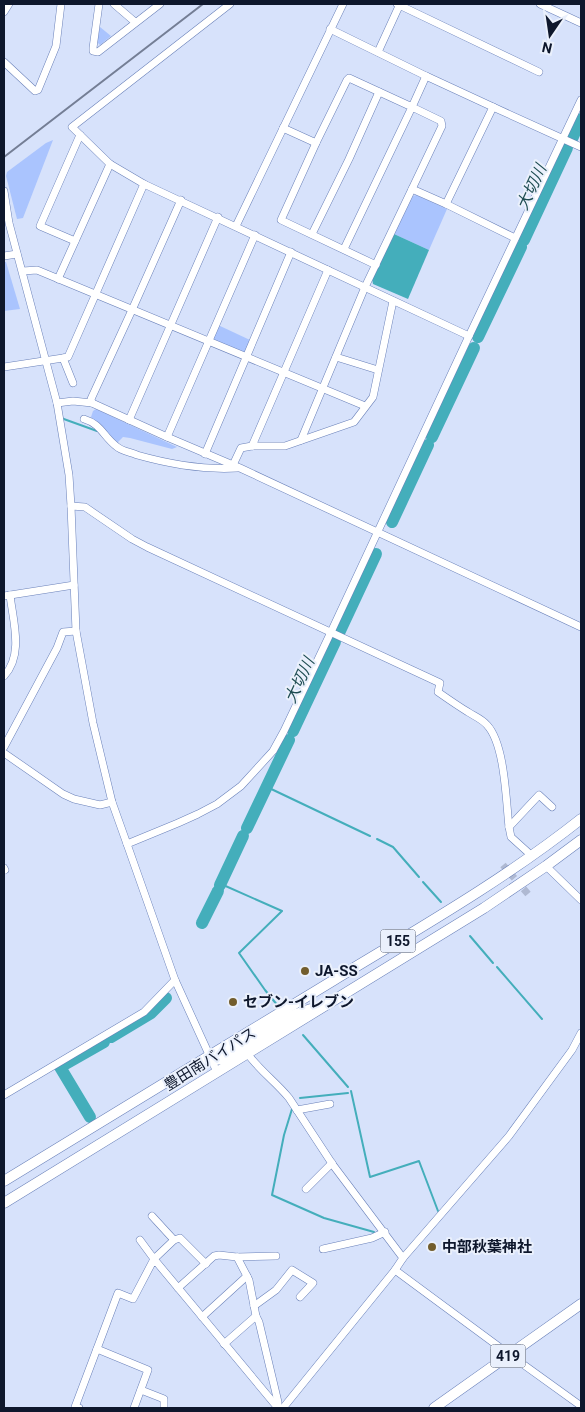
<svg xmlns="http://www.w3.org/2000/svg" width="585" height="1412" font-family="Roboto,'Noto Sans JP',sans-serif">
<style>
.green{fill:#aac4fe}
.water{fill:#44aebb}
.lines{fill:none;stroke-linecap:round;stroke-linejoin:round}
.stream{stroke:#44aebb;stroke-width:2}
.river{stroke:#44aebb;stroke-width:12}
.minor-tunnel{stroke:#afb9d2;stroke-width:7;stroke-dasharray:7 3.5;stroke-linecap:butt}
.minor-casing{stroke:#6a81b9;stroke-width:8}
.highway-casing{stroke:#6a81b9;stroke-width:11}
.minor{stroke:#fff;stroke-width:7}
.highway{stroke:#fff;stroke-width:10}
.rail{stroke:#747e95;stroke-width:2}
.poi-dot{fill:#725d2d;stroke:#eaf0fc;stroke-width:2}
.labels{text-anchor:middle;stroke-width:4;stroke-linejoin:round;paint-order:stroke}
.shield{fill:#eaf0fc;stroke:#50586a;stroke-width:1}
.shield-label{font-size:14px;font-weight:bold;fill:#0e172c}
.poi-label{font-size:15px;font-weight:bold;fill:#0e172c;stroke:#eaf0fc;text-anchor:start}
.street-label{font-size:15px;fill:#0e172c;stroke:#eaf0fc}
.water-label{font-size:16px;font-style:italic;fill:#1f4d53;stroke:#eaf0fc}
</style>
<rect width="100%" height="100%" fill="#d7e2fb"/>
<g class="green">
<polygon points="100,27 111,36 100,45 97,42"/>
<polygon points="53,140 23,218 17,219 6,176 7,172 46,143"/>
<polygon points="416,195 447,209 429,250 394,234 413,196"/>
<polygon points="4,262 6,262 20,309 4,311"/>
<polygon points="218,325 250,340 245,352 242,353 214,341 213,338"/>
<polygon points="96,409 177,447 172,449 130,438 123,437 118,442 118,446 91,417 93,411"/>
</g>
<polygon class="water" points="394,234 429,250 408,299 373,284 372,279"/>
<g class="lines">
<g class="stream">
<polyline points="61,418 97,431"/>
<polyline points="267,787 370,836"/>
<polyline points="377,839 393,847 419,877"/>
<polyline points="423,882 441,902"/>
<polyline points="221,884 282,911 239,953 265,990 278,1006"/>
<polyline points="470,936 493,963"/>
<polyline points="497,967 542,1019"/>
<polyline points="303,1035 348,1087"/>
<polyline points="351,1091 370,1177 419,1161 438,1211"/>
<polyline points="300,1098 348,1093"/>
<polyline points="292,1109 284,1135 272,1195 324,1218 374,1232"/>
</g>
<g class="river">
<polyline points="571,141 581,119"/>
<polyline points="524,240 567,148"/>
<polyline points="478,337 521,247"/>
<polyline points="432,437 474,348"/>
<polyline points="392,522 428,445"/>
<polyline points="339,633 376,554"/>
<polyline points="293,731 335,642"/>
<polyline points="247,828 289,740"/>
<polyline points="220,885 243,836"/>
<polyline points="202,923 218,891"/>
<polyline points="111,1037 151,1013 166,998"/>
<polyline points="90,1117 60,1067 104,1042"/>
</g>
<polyline class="minor-tunnel" points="503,865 528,894"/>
<defs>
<g id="minor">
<polyline points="99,4 93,48 93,51 98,52 160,4"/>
<polyline points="114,4 135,22"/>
<polyline points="230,4 72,127 110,164 144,184 469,336"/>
<polyline points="397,4 539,72"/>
<polyline points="540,4 581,23"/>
<polyline points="4,12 9,4"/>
<polyline points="330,29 426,76"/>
<polyline points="378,52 400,4"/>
<polyline points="4,62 35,91 38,90 56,46 61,4"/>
<polyline points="493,107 581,147"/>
<polyline points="283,128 316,143 347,80 349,78 412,107 426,76 493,107 446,204 412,189 442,126 441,121 412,107 344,249"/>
<polyline points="316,143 281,220 376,265"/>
<polyline points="4,191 9,223 57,403 69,475 71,506 76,631 93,723 112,802 127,844 175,980 217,1072"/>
<polyline points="446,204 515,238"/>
<polyline points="236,226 343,4"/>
<polyline points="312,234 349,159 379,92"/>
<polyline points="75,241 40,226 80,135"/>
<polyline points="4,256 17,254"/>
<polyline points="23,271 37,270 365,406"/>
<polyline points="58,279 110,164"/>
<polyline points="336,357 378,370"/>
<polyline points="63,358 73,383"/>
<polyline points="4,367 63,358 68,357 144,184"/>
<polyline points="57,403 73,401 92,403 167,437 240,468 581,627"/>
<polyline points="92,403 91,399 132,310 181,200"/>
<path d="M84,419C101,424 103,436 116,446C121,451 130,452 137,455C169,464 203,470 237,468"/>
<polyline points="129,420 218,217"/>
<polyline points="167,437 255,235"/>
<polyline points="301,440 365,287 412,189"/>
<polyline points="252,446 328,270"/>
<polyline points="205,454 291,252"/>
<polyline points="233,465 241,448 252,446 285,446 354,422 373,397 393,301"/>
<path d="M71,506L85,507L132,539L147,547L440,683L438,692C448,699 458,706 468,712C474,716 482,719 487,725C505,744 506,801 509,827L511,837L532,856"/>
<polyline points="4,596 74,585"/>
<path d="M4,676C24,655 13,621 10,595"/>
<polyline points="4,747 57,648 63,632 76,631"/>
<polyline points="4,753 63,794 74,799 100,805 112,802"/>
<polyline points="509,827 539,795 552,807"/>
<polyline points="127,844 178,823 198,814 217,804 241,786 273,751 284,731 331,632 469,336 581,100"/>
<polyline points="546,866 581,900"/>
<polyline points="4,868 5,870"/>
<path d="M247,1053C259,1070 276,1082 289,1098L333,1165L403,1258"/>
<polyline points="4,1095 144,1012 175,980"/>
<polyline points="297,1110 330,1104"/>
<polyline points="306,1189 332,1163"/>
<polyline points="152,1216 174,1240"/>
<polyline points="140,1240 154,1259 174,1240 180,1238 206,1264"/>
<polyline points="323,1249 372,1238 385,1232"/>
<polyline points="395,1270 506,1352 581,1406"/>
<polyline points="178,1288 214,1256 219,1255 237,1257 276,1256"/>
<polyline points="254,1306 276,1290 292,1270 313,1283 300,1297"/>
<polyline points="256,1316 259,1322 278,1402 278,1408"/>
<polyline points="202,1317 247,1276"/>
<polyline points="224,1344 256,1316 249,1280 237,1257"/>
<polyline points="97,1349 148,1370 134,1408"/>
<polyline points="141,1390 164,1399 164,1408"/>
<polyline points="79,1408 75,1407 118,1293 133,1299 154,1259 278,1408"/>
<polyline points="283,1408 395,1270 403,1258 509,1136 572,1050 581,1033"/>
</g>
<g id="highway">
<polyline points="209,1057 215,1060 221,1059 287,1019 296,1014 311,1009"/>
<path d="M4,1181C113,1114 224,1047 334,980C418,929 504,880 581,819"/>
<polyline points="4,1203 484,908 546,866 581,840"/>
<polyline points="434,1408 581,1304"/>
</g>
</defs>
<use href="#minor" class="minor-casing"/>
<use href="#highway" class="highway-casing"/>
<use href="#minor" class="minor"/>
<use href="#highway" class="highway"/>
<polyline class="rail" points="4,157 203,4"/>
</g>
<g class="poi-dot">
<circle cx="305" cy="971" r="5"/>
<circle cx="233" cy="1002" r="5"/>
<circle cx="432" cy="1247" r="5"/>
</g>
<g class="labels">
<g class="shield">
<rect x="380.5" y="929.5" width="35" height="23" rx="4"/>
<rect x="490.5" y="1344.5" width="35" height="23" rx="4"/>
</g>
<g class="shield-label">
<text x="398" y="946">155</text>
<text x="508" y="1361">419</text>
</g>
<g class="poi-label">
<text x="315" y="976">JA-SS</text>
<text x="243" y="1007">セブン-イレブン</text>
<text x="442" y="1252">中部秋葉神社</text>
</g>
<g class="street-label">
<text transform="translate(210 1059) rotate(-32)" y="5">豊田南バイパス</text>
</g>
<g class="water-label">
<text transform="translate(531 187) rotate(-65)" y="6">大切川</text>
<text transform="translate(299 680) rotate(-65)" y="6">大切川</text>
</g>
</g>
<rect width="585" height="1412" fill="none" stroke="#0e172c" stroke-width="10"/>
<g transform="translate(550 35) rotate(193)" stroke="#eaf0fc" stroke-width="4" paint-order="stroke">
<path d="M0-4L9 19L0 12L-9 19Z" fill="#0e172c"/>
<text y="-8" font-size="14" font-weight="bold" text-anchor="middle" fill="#0e172c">N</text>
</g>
</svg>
